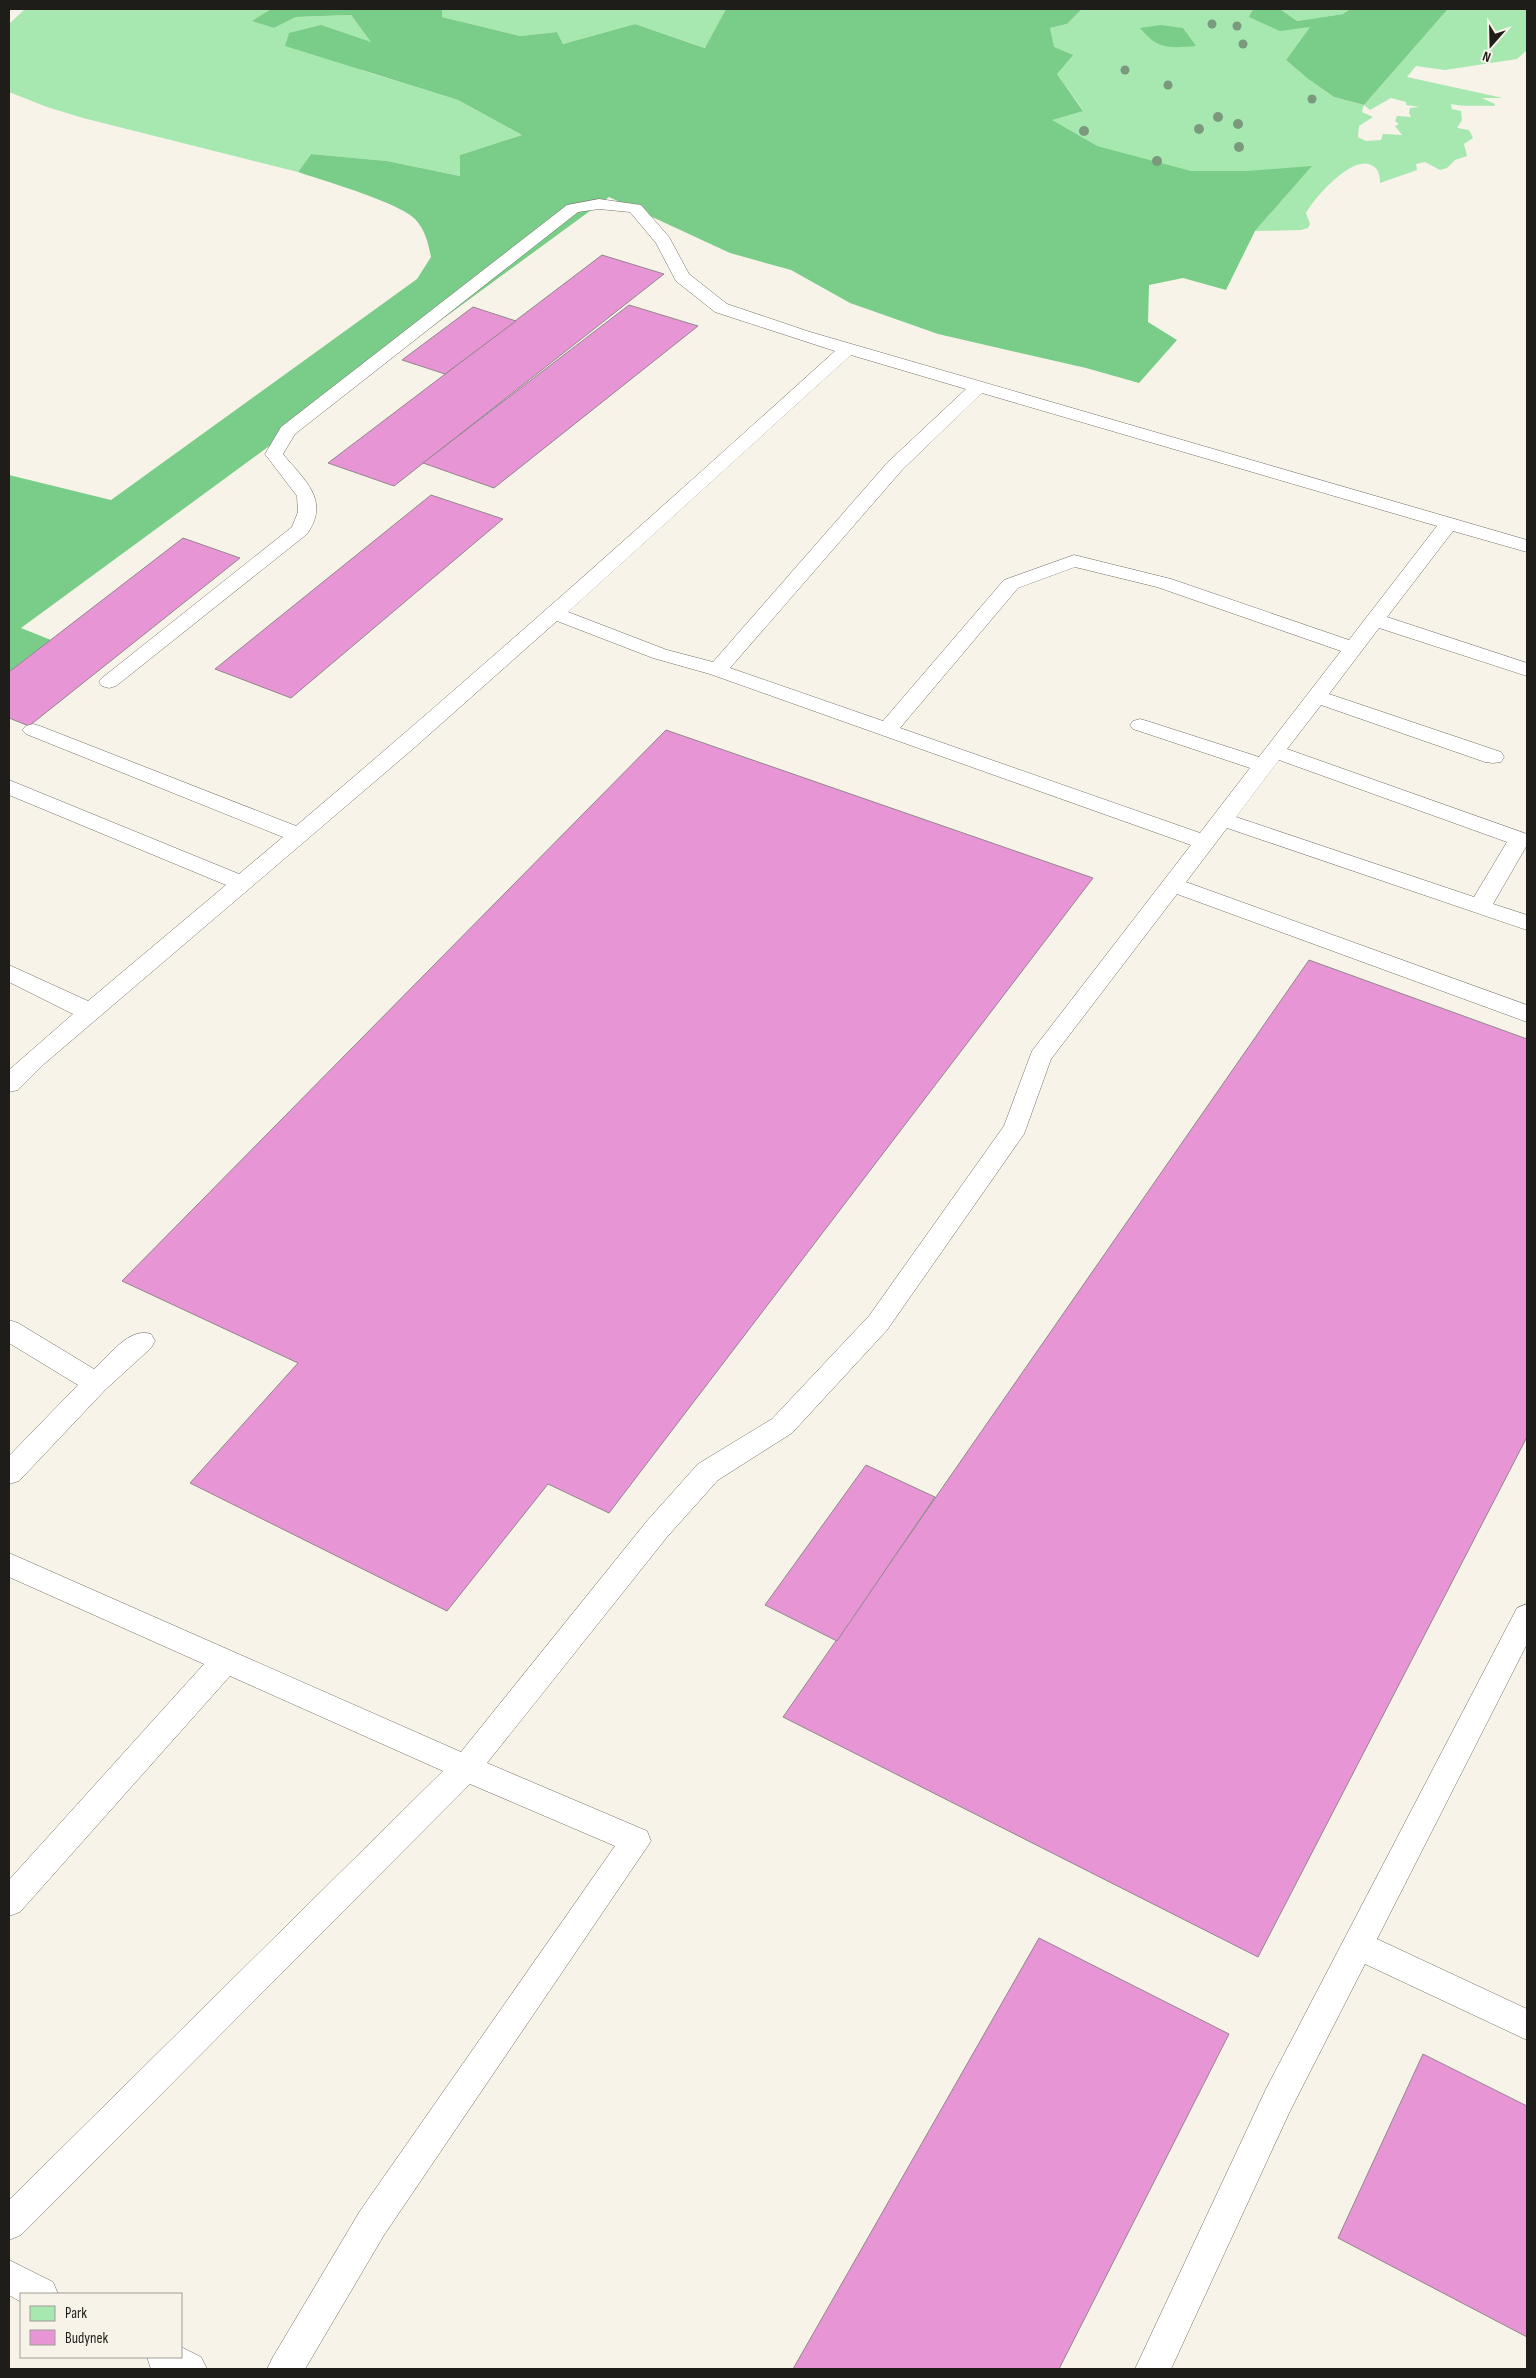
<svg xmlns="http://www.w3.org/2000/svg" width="1536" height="2378" font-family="'Sofia Sans Condensed',sans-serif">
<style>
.green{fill:#a7e8b1;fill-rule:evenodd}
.forest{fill:#7acd89}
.building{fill:#e795d4;stroke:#91878e}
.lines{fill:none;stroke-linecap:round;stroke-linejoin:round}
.lane-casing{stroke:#736f66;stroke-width:1}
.lane{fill:#fff;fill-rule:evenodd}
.tree{fill:#7b997c}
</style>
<rect width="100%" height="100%" fill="#f8f3e8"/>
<g class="green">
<polygon points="25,9 271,9 253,21 274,28 296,17 351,15 372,43 361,70 458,100 522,135 460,155 460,176 387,161 311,154 298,172 83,118 47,107 9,92 9,24"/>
<polygon points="442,9 726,9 706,48 635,24 563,44 557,32 520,36 442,17"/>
<path d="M1082,9H1253L1250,17L1311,26L1286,60L1308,79L1334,97L1364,105L1448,9H1527V50L1517,59L1445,70L1416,66L1407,77L1503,98H1482L1495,104L1494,106C1479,105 1465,107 1451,104L1452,109L1461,111L1462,120L1457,128L1469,130L1473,138L1464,144L1467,156L1455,160L1447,168L1440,170L1425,162L1416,164L1417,170L1380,183C1380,176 1379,170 1373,166C1354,152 1314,198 1306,213L1310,224L1308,228L1301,230L1255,231L1311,167L1247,172L837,169L950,149L1083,110L1057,74L1050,28L1067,24ZM1391,98L1406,102V105L1420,107L1410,108L1409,113L1411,117L1397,116L1395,121L1399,124L1395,126L1402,135L1383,134L1381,140L1366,141L1358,137L1359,126L1373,117L1362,112L1364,105L1370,110Z"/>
<polygon points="1280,9 1350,9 1343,14 1297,21"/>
</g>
<g class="forest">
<path d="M271,9H442V17L520,36L557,32L563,44L635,24L705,48L726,9H1082L1067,24L1050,28L1054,47L1073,55L1057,74L1083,111L1052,120L1097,146L1191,171H1247L1312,166L1255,231L1226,290L1183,278L1149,285L1148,322L1177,340L1139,383L1086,368L938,334L850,303L791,270L730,253L609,197L21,628L51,640L9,672V475L111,500L417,279L431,257C428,242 425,230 415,219C400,203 322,180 298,172L311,154L387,161L460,176V155L522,135L458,100L285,46L289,33L321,25L371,42L351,15L296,17L274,28L252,21Z"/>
<polygon points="1253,9 1280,9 1297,21 1343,14 1350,9 1448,9 1364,105 1334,97 1308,79 1286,60 1310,27 1280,31 1249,17"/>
<path d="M1161,25L1183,28L1196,46C1169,48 1158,50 1140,28Z"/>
</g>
<g class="building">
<polygon points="602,255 664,274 394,486 328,463"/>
<polygon points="629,305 698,326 494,488 423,463"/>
<polygon points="473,307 516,321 445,374 402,360"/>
<polygon points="431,495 503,519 291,698 215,669"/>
<polygon points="183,538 240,558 29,726 9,718 9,672"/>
<polygon points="666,730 1093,878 609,1513 548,1484 447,1611 190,1483 298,1363 122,1281"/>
<polygon points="1309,960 1527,1039 1527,1437 1258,1957 783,1717"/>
<polygon points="866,1465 935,1497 837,1641 765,1605"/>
<polygon points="1039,1938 1229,2034 1059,2369 793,2369"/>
<polygon points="1423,2054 1527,2106 1527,2337 1338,2238"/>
</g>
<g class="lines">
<defs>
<g id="lane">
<path d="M599,199L641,205L669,237L689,274L727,304L810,332L1527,540V552L1453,531L1387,617L1527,663V676L1379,628L1329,694L1501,752L1504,757L1501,762L1493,763L1485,762L1321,705L1287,749L1527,834V845L1493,904L1527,915V930L1227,828L1186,882L1527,1005V1022L1177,894L1051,1059L1024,1134L887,1330L792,1433L718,1480L667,1537L487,1763L647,1831L651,1841L384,2235L305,2369H267L273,2357L360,2211L615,1846L470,1784L21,2235L9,2240V2200L443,1771L230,1676L20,1912L9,1916V1880L204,1664L9,1577V1553L461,1752L647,1521L698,1464L772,1419L869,1316L1004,1126L1032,1051L1191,845L710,674L653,658L557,621L414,748L44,1064L18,1090L9,1092V1070L73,1014L9,982V965L88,1001L226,885L9,795V780L239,874L283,837L26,734L22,730L26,726L33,724L40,726L296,826C479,671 657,512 835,351L715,312L676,281L656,243L630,212L599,209L578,212L295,434L283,454C304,480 331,500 307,534L116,686L109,688L102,686L99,682L102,678L292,527L298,512L297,496L265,454L281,427L567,205ZM851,355L966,389L888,462L713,662L667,650L568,612ZM982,393L1437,526L1349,640L1171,579L1074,555L1004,580L883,721L730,668L902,470ZM1075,567L1157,587L1341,651L1259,757L1147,721L1140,719L1133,721L1130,725L1133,729L1250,768L1200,833L900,728L1018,588ZM1279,760L1507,842L1474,897L1236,817Z"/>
<path d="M9,1320L18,1323L94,1369C110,1355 129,1327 151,1334L155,1341L151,1348L105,1390L19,1481L9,1484V1456L78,1385L9,1343Z"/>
<polygon points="1527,1604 1527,1644 1377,1939 1527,2009 1527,2040 1365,1964 1290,2111 1171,2369 1135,2369 1266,2089 1517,1608"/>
<polygon points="9,2260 53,2282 58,2294 21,2294 21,2302 9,2295"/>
<polygon points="181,2347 201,2357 207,2369 151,2369 147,2357 181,2357"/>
</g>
</defs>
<use href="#lane" class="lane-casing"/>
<use href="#lane" class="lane"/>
</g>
<g class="tree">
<circle cx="1212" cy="24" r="4.5"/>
<circle cx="1237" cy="26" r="4.5"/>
<circle cx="1243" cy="44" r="4.5"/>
<circle cx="1125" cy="70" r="4.5"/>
<circle cx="1168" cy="85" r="4.5"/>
<circle cx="1312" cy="99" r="4.5"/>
<circle cx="1218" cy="117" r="5"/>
<circle cx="1238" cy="124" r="5"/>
<circle cx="1199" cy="129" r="5"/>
<circle cx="1084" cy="131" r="5"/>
<circle cx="1239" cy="147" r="5"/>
<circle cx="1157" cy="161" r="5"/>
</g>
<rect width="1536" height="2378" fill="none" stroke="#1e1d19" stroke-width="20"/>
<rect x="20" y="2293" width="162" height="65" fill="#f8f3e8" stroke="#a19d95"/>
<rect x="30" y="2306" width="25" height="15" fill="#a7e8b1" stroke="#a19d95"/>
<text x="65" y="2318" font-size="15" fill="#1e1d19">Park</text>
<rect x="30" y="2330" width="25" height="15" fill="#e795d4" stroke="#a19d95"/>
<text x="65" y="2343" font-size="15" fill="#1e1d19">Budynek</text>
<g transform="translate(1491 45) rotate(200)" stroke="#f8f3e8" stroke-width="4" paint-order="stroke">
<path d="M0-4L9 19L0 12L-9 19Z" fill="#1e1d19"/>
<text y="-8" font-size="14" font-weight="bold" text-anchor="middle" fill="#1e1d19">N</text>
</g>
</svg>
